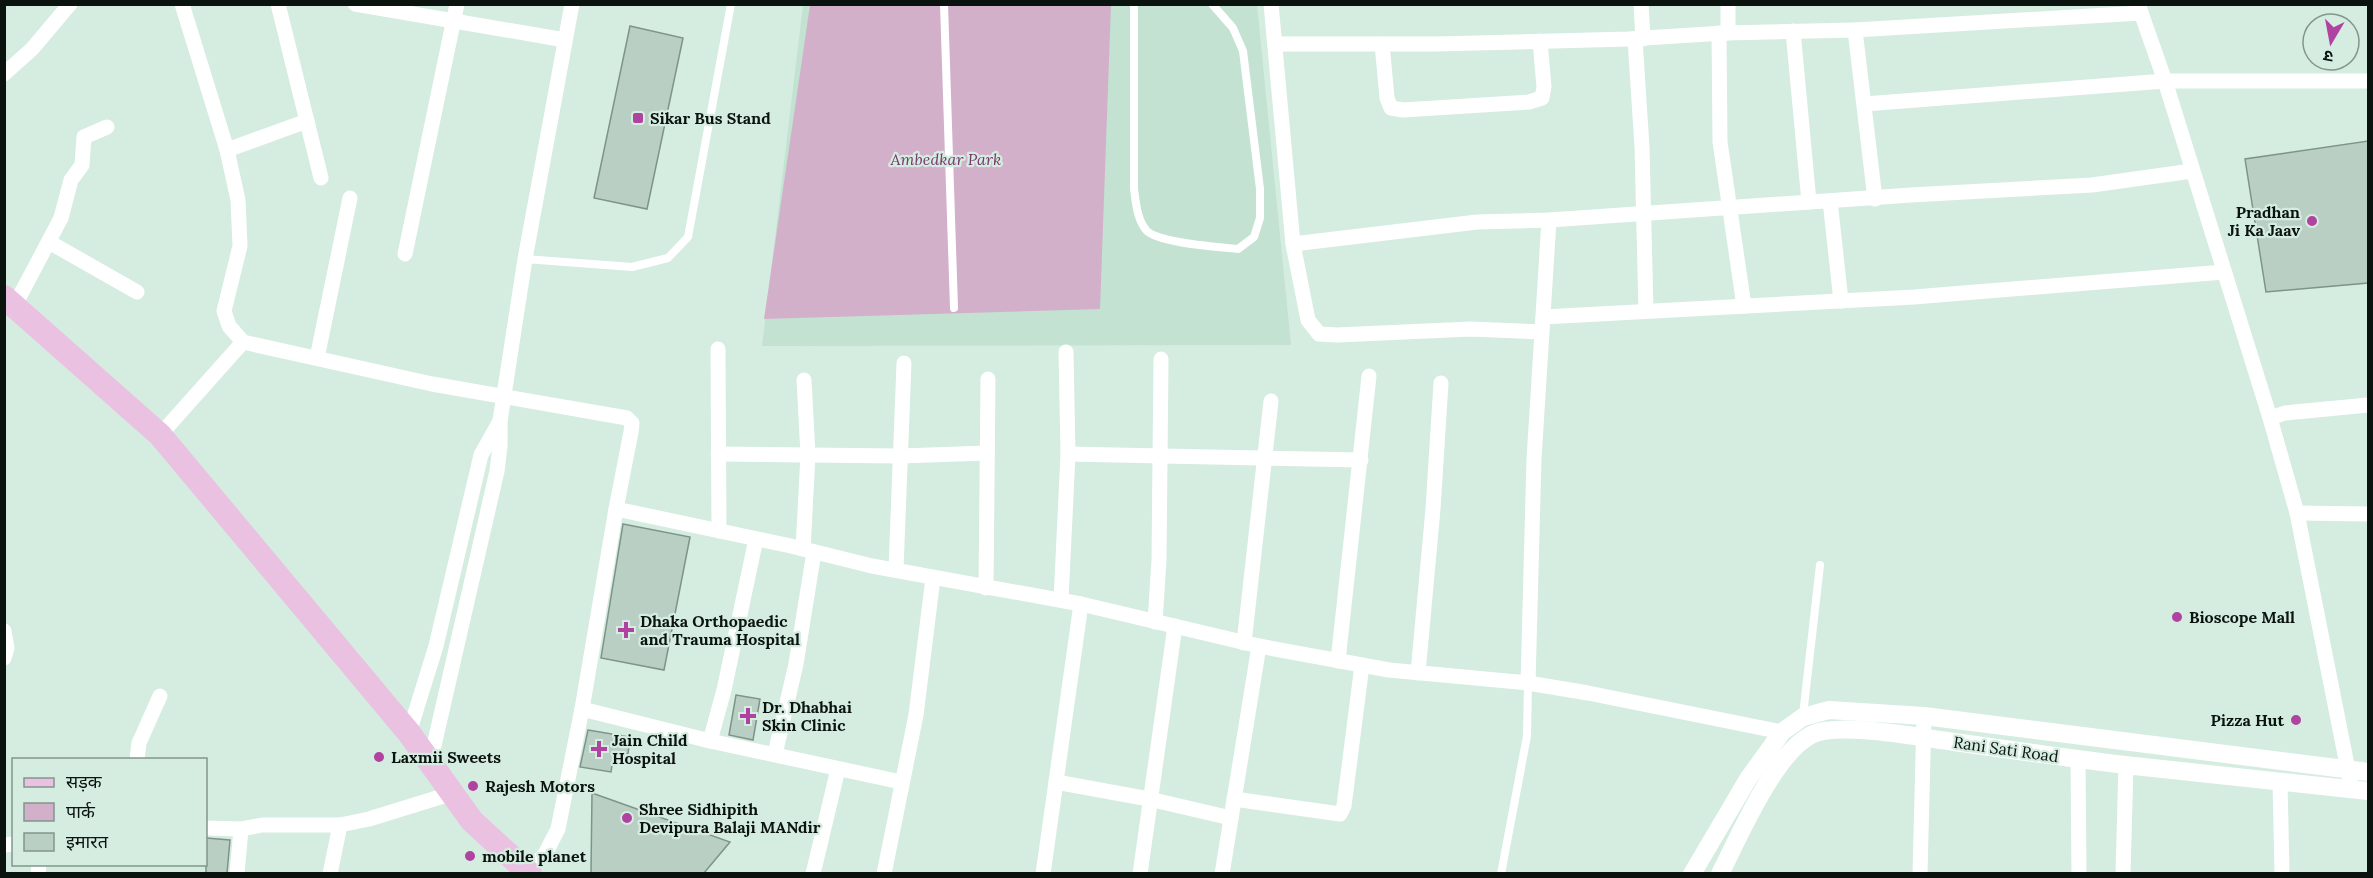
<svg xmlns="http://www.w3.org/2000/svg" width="2373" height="878" font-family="Lora,'Noto Sans Devanagari',serif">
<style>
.built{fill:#c3e2d2}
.green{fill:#d2b0ca}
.building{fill:#b9cfc3;stroke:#7f9489;stroke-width:1.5}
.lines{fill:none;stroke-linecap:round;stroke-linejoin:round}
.service{stroke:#fff;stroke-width:8}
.minor{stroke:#fff;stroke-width:15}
.tertiary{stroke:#fff;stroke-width:18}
.primary{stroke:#ebc1e2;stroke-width:24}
.poi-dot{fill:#b042a0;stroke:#d5ece0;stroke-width:2}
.labels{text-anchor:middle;stroke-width:4.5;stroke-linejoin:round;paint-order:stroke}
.poi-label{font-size:16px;font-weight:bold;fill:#0b130f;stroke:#d5ece0;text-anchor:start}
.park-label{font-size:16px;font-style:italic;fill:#77366d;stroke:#d5ece0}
.street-label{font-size:16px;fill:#0b130f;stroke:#d5ece0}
</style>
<rect width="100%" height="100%" fill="#d5ece0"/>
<polygon class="built" points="803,5 1257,5 1291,345 762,346"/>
<polygon class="green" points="810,5 1111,5 1100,309 764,319"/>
<g class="building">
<polygon points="630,26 683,38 647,209 594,198"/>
<polygon points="2368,141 2368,283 2266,292 2245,159"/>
<polygon points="623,524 690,537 664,670 601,658"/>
<polygon points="736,695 760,699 753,740 729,735"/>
<polygon points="588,730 630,737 628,754 614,752 611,772 580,767"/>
<polygon points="592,793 730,842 704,873 591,873"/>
<polygon points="206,838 230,840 227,873 206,873"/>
</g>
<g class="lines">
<g class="service">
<polyline points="944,4 954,308"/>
<path d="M1134,4V189C1136,203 1137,219 1146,230C1157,243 1219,247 1238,249L1254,237L1260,218V189L1243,51L1233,28L1212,4"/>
<polyline points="525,259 632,267 668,258 688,237 731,4"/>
<polyline points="1803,715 1820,565"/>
<polyline points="1501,874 1527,736 1528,683"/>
</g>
<g class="minor">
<polyline points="182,4 227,150 238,200 240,246 224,311 229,326 243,342 432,384 627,418 632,423 631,432 616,509 791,546 872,566 1081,604 1259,646 1389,670 1528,683 1588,693 1782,732"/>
<polyline points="278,4 321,178"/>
<polyline points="355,4 565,40"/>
<polyline points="1271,4 1293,244 1308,320 1319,334 1337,335 1471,329 1542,332"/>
<polyline points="1641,4 1643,39"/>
<polyline points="1728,4 1728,33"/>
<polyline points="2138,4 2165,81 2270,418 2297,513 2352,790"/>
<polyline points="1855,30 2141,13"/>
<polyline points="1793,31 1809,202"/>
<polyline points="1719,33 1720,142 1744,306"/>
<polyline points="1635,39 1642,147 1646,311"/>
<polyline points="1275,44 1436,44 1629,39 1724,33 1855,30 1875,199"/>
<polyline points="1382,44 1387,98 1391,108 1403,110 1529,102 1542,98 1544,87 1540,41"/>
<polyline points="4,74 32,49 70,4"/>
<polyline points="1864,104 2165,81 2368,81"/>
<polyline points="227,150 307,121"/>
<polyline points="1830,201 1841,301"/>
<polyline points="49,242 137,292"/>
<polyline points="1293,244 1477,222 1549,220 1911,195 2092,185 2192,171"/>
<polyline points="405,254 457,4"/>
<polyline points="15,305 61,218 71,180 82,165 84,137 107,127"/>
<polyline points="1543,317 1914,297 2224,272"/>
<polyline points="718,349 719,531"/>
<polyline points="317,358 350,198"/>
<polyline points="2270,418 2285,413 2368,405"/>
<polyline points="160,435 243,342"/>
<polyline points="718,454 900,456 987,453"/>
<polyline points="1068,454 1361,460"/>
<polyline points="2297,513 2368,514"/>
<polyline points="803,549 808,455 804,380"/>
<polyline points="896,569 904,363"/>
<polyline points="986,588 988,379"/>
<polyline points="1061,600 1068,454 1066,352"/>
<polyline points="1155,622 1159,560 1161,359"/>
<polyline points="4,631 7,648 4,658"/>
<polyline points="1244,643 1271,401"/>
<polyline points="1338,661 1369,376"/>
<polyline points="1418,673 1433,509 1441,383"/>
<polyline points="1528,683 1534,459 1549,220"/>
<polyline points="582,709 710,741 901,782"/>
<polyline points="409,733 436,646 481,455 500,421"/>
<polyline points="710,741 724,690 756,539"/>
<polyline points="775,754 796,664 814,552"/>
<polyline points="2078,759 2079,874"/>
<polyline points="137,760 139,743 160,696"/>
<polyline points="430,763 497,471 500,446 500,421 525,259 572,4"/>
<polyline points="2280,781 2282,874"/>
<polyline points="1056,782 1149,799 1231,818"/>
<polyline points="1234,799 1340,814 1344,806 1362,665"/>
<polyline points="206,828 241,829 262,825 340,825 369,819 450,794"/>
<polyline points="4,845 14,844"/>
<polyline points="528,871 545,854 558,829 582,709 616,509"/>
<polyline points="38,874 39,864"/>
<polyline points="237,874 241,829"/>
<polyline points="330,874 340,825"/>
<polyline points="813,874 838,769"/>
<polyline points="884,874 916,715 933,578"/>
<polyline points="1043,874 1081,604"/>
<polyline points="1140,874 1175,626"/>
<polyline points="1222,874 1259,646"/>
<polyline points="1920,874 1924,716"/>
<polyline points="2123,874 2126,765"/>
</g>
<g class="tertiary">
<polyline points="1692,874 1748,779 1782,732 1803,717 1829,710 1924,716 2368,772"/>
<path d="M1720,874C1739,837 1774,754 1811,735C1839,721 1922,738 1954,742C2011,750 2068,758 2125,765C2206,774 2287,783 2368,791"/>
</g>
<polyline class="primary" points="4,297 160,435 409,733 472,821 530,874"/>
</g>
<g class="poi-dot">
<rect x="632" y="112" width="12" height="12" rx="3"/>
<circle cx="2312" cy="221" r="6"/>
<circle cx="2177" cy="617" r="6"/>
<path d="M623 621h6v6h6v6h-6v6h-6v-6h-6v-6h6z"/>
<path d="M745 707h6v6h6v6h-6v6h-6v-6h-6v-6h6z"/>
<circle cx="2296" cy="720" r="6"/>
<path d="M596 740h6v6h6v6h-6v6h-6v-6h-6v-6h6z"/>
<circle cx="379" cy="757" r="6"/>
<circle cx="473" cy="786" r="6"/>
<circle cx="627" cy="818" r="6"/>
<circle cx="470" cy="856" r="6"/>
</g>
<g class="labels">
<g class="poi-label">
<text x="650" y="124">Sikar Bus Stand</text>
<text x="2300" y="218" text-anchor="end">Pradhan<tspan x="2300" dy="18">Ji Ka Jaav</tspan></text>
<text x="2189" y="623">Bioscope Mall</text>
<text x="640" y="627">Dhaka Orthopaedic<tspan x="640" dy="18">and Trauma Hospital</tspan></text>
<text x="762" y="713">Dr. Dhabhai<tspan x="762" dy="18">Skin Clinic</tspan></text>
<text x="2284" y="726" text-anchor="end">Pizza Hut</text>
<text x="612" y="746">Jain Child<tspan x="612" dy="18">Hospital</tspan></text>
<text x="391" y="763">Laxmii Sweets</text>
<text x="485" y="792">Rajesh Motors</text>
<text x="639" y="815">Shree Sidhipith<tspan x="639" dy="18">Devipura Balaji MANdir</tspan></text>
<text x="482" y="862">mobile planet</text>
</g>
<g class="park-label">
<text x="946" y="165">Ambedkar Park</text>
</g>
<g class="street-label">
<text transform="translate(2006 749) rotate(8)" y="6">Rani Sati Road</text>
</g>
</g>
<rect width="2373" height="878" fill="none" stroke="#0b130f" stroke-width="12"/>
<rect x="12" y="758" width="195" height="108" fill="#d5ece0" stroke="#84958c" stroke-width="1.5"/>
<rect x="24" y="778" width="30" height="9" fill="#ebc1e2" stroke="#84958c" stroke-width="1.5"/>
<text x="66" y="788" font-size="18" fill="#0b130f">सड़क</text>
<rect x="24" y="803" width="30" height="18" fill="#d2b0ca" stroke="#84958c" stroke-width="1.5"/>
<text x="66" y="818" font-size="18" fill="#0b130f">पार्क</text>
<rect x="24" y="833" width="30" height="18" fill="#b9cfc3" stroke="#84958c" stroke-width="1.5"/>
<text x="66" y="848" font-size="18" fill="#0b130f">इमारत</text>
<g transform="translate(2331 42) rotate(190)"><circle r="28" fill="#d5ece0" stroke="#84958c" stroke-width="1.5"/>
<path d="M0-4.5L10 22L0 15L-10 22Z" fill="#b042a0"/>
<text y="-9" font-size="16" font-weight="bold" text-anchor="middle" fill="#0b130f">उ</text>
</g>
</svg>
